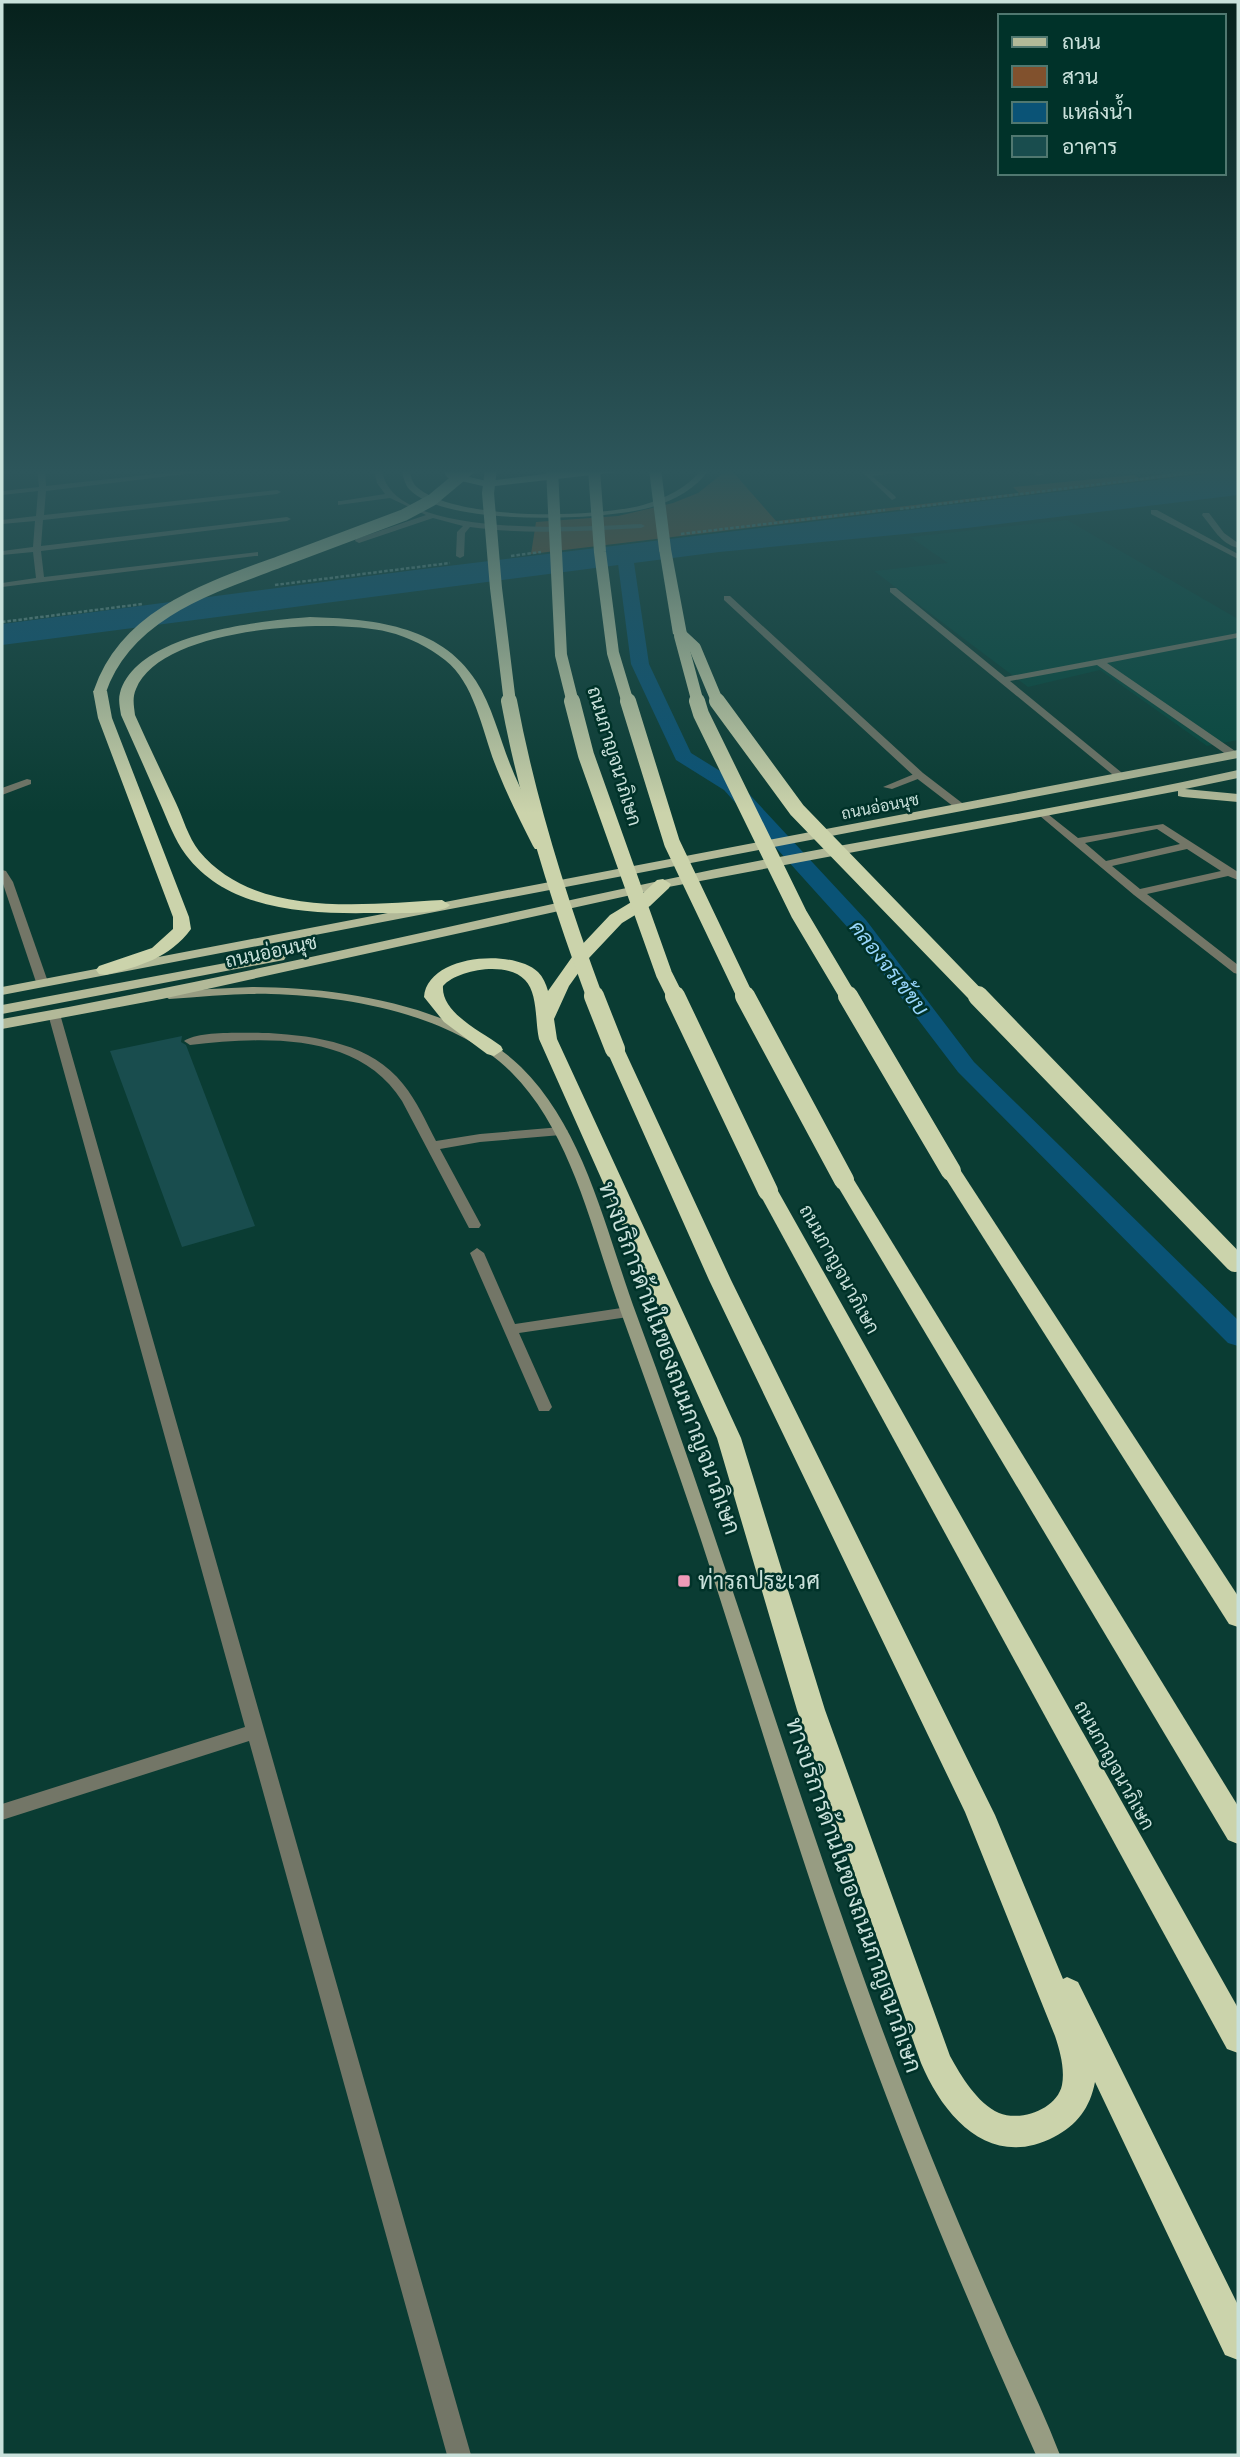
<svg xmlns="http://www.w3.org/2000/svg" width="1240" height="2457" font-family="'Work Sans',Sarabun,sans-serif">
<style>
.built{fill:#05473c}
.green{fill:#81512d}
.water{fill:#0a5376}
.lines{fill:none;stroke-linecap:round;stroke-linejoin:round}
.canal{fill:#0a5376;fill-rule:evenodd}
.building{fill:#194d4e}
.path{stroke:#6a8f87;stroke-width:2.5;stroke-dasharray:3.5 2;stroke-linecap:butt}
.service{fill:#737667;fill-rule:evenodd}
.minor{fill:#737667;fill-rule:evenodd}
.secondary{fill:#979c82;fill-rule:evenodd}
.primary{fill:#b2b998;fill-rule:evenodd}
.motorway{fill:#cbd3ab;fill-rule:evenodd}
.motorway-bridge-far2{stroke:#cbd3ab;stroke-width:12}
.motorway-bridge-far1{stroke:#cbd3ab;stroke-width:16}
.motorway-bridge{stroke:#cbd3ab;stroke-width:20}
.poi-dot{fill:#ef9ab8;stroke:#003229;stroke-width:2.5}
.labels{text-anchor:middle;stroke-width:5;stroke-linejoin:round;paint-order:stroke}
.far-street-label{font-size:16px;fill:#c9e1db;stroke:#003229}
.street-label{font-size:19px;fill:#c9e1db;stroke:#003229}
.water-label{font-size:21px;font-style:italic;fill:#98d6fd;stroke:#003229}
.near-street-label{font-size:23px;fill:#c9e1db;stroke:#003229}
.near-poi-label{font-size:23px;fill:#c9e1db;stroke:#003229;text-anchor:start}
</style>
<rect width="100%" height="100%" fill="#0a3c33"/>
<polygon class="built" points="1067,520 1238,619 1238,740 1207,746 1100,670 1028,687 874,571 948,563 910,537"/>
<polygon class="green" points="1197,469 1238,469 531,554 536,522 618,516 673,503 698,493 722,474 732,471 776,521 1019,493 1013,487 1134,475 1139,478"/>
<polygon class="water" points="1238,470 1238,495 967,528 719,552 2,645 2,624 415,570"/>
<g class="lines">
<polygon class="canal" points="625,551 633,556 649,664 691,753 738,782 866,920 974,1062 1238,1320 1238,1346 1228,1343 958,1072 850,930 724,790 676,760 631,664 617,556"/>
</g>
<polygon class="building" points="182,1036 181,1042 186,1045 255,1226 182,1247 110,1051"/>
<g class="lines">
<g class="path">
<polyline points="900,509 1222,469"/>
<polyline points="681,534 885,510"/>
<polyline points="511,556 541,552"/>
<polyline points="275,585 450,563"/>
<polyline points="2,622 142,604"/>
</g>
<g class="service">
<polygon points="1151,510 1157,510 1238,554 1238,559 1151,514"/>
<path d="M1203,513H1209L1224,533L1238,543V548C1221,544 1213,528 1202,515Z"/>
<polygon points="890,588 896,588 1005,677 1238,633 1238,637 1236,638 1107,663 1238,753 1238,756 1230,757 1097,665 1010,681 1127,777 1118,779 890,592"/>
<polygon points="919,772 924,775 923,777 892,789 883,787"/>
<polygon points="27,779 31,780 31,784 2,795 2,788"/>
<path d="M1044,811L1078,838L1163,824L1238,872V880L1228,876L1147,894L1238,965V974L1234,973L1134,895L1040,816V812ZM1157,829L1180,844L1106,861L1085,843ZM1187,849L1221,871L1140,889L1112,866Z"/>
<polygon points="2,870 6,871 13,882 48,982 46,985 38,985 36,982 2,881"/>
<path d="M269,1033C317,1036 372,1044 403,1084C417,1101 426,1122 436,1141L480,1134L561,1127L568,1131L561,1135L480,1142L440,1149L481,1225L479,1228H469L402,1101C358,1031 262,1037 190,1045L184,1041C199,1030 249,1033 269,1033Z"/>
<polygon points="477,1248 484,1253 515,1324 628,1307 635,1312 628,1317 519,1333 552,1407 549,1411 539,1411 470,1253"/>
</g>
<g class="minor">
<polygon points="37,469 45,469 46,486 200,469 227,469 46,491 44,515 277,490 281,492 277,494 43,520 41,546 287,517 291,519 287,521 41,551 44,577 258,552 258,556 255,556 2,587 2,583 36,578 33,552 2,555 2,551 33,547 35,521 2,524 2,520 36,516 38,491 2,495 2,491 39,487"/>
<path d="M374,469H382C389,542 590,526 641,524L645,526L641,528C584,531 527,535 470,527L465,533L464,556L460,558L456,556L457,532L463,526L433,518L359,543L355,541L356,539L426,515L390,498L338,505V501H341L385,494L377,483Z"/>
<polygon points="859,469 868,472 923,469 872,476 895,496 896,498 892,500"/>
<polygon points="1031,469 1040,469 1045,474 1038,476"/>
<polygon points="724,596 730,596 923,773 966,806 966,810 958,810 915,777 724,600"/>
<polygon points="54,1010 60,1014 471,2455 447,2455 249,1741 2,1820 2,1804 245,1727 48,1014"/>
</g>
<g class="secondary">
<path d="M401,469H409C411,476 412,484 418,488C458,521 594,518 643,505C666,498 687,488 702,469H710C695,489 675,500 652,507C605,521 444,527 409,489C405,485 403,475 401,469Z"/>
<path d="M252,987C337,987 458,1005 521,1067C586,1131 606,1233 637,1316C720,1540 788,1768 869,1993C908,2102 952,2210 999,2316C1019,2363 1042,2408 1060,2455H1036C959,2283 887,2109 827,1931C783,1802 744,1672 702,1543C676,1464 647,1385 619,1307C592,1230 571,1132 512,1073C455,1015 349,996 271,994C237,993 203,997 169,999L163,995L169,991Z"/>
</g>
<g class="primary">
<polygon points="1238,750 1238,758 2,995 2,987"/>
<path d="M1238,770V778L1185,789L1238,794V802L1183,797L1178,796V791L663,888L162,999L2,1029V1019C223,980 440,927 659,881C851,840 1046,813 1238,770Z"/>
<polygon points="279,953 284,954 286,957 284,960 2,1014 2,1005"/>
</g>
<g class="motorway">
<polygon points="441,469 452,469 456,474 487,481 586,469 623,469 618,472 487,487 448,478"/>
<polygon points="665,545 671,549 687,634 680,638 673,634 659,549"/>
<path d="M310,617C370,619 440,624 476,681C492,706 499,736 510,764C521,792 536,819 549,846L547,849H535L533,846C521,822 509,799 499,774C483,738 477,685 445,660C428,647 409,637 388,632C332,618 161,626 136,689C132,698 134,706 135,715C148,744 162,773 176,803C183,818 188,837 199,851C255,919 364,904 442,900L450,905C442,915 388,913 372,913C309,914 228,911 186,855C174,839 168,821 160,803C147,773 134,744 121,715C120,708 118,700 120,693C136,633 260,621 310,617Z"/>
<path d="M100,687L107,691L112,718L189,917L191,929C170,958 138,967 105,975L99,974L96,970L99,966L152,948L173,929V917L98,718L93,691Z"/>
<path d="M663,879L671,884L669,888L650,906L622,923L589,958L569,986L554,1019L557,1039L741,1438L825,1710L950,2056C961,2076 977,2103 999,2113C1021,2122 1057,2109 1062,2085C1065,2069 1060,2051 1055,2036L965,1812L709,1280L606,1049L608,1045L615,1043L624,1049L731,1280L995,1815L1063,1979L1067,1977L1078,1982L1238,2305V2360L1225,2355L1095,2082C1090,2108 1077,2125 1054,2137C991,2170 944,2118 921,2063L797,1710L717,1438L539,1039C535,1022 538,993 525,980C508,961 458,969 443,986C441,1013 481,1031 501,1046L503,1050L494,1056L487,1054L444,1022L424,997C427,955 512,948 538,972C543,977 546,984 548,991L577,950L610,915L638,898L657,880Z"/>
<polygon points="951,1165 958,1167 961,1171 1238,1596 1238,1627 1229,1624 941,1171 944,1167"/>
<polygon points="844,1174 851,1176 854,1180 1238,1806 1238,1844 1228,1840 834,1180 837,1176"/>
<polygon points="768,1185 775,1186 778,1191 1238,2008 1238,2053 1227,2049 758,1191 761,1186"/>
</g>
<g class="motorway-bridge-far2">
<polyline points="491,469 488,493 496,588 510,703"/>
<polyline points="552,469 561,655 573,703"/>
<polyline points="594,469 600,552 613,653 628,703"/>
<polyline points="655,469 665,549"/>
<polyline points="680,634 695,648 718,703"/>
<polyline points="680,636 698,703"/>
<path d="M100,691C126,614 209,588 279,562C321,546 362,531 404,515L432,500L469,469"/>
</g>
<g class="motorway-bridge-far1">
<path d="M509,701C528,803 559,901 595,998"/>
<polyline points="572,701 586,755 664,974 676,998"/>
<polyline points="628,701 672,843 746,998"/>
<polyline points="697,701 701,714 799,914 849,998"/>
<polyline points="717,701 797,810 979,998"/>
</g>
<g class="motorway-bridge">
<polyline points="594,996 615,1049"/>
<polyline points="675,996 768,1191"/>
<polyline points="745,996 844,1180"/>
<polyline points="848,996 951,1171"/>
<polyline points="978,996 1235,1262"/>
</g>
</g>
<linearGradient id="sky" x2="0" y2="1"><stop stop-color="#06211c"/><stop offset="0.58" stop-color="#2d565b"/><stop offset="1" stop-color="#2d565b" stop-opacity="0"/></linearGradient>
<rect width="1240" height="813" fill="url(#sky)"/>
<rect class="poi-dot" x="677" y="1574" width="14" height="14" rx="3.5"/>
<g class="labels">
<g class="far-street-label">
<text transform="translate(880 806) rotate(-11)" y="6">ถนนอ่อนนุช</text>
</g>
<g class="street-label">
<text transform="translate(615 756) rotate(73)" y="7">ถนนกาญจนาภิเษก</text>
<text transform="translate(271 951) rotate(-12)" y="7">ถนนอ่อนนุช</text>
<text transform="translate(840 1269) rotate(61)" y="7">ถนนกาญจนาภิเษก</text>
<text transform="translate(1115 1765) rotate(61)" y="7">ถนนกาญจนาภิเษก</text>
</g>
<g class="water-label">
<text transform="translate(889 968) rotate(52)" y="7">คลองจรเข้ขบ</text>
</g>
<g class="near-street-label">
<text transform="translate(670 1358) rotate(70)" y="8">ทางบริการด้านในของถนนกาญจนาภิเษก</text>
<text transform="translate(854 1895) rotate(71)" y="8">ทางบริการด้านในของถนนกาญจนาภิเษก</text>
</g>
<g class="near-poi-label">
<text x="698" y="1589">ท่ารถประเวศ</text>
</g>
</g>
<rect width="1240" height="2457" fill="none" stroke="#c9e1db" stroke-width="7"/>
<rect x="998" y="14" width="228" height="161" fill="#003229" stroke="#507870" stroke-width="2"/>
<rect x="1012" y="37" width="35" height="10" fill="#b2b998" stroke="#507870" stroke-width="2"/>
<text x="1062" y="49" font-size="21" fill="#c9e1db">ถนน</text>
<rect x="1012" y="66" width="35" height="21" fill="#81512d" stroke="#507870" stroke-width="2"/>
<text x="1062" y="84" font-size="21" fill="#c9e1db">สวน</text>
<rect x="1012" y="102" width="35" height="21" fill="#0a5376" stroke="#507870" stroke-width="2"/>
<text x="1062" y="119" font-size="21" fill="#c9e1db">แหล่งน้ำ</text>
<rect x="1012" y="136" width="35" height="21" fill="#194d4e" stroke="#507870" stroke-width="2"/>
<text x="1062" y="154" font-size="21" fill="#c9e1db">อาคาร</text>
</svg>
